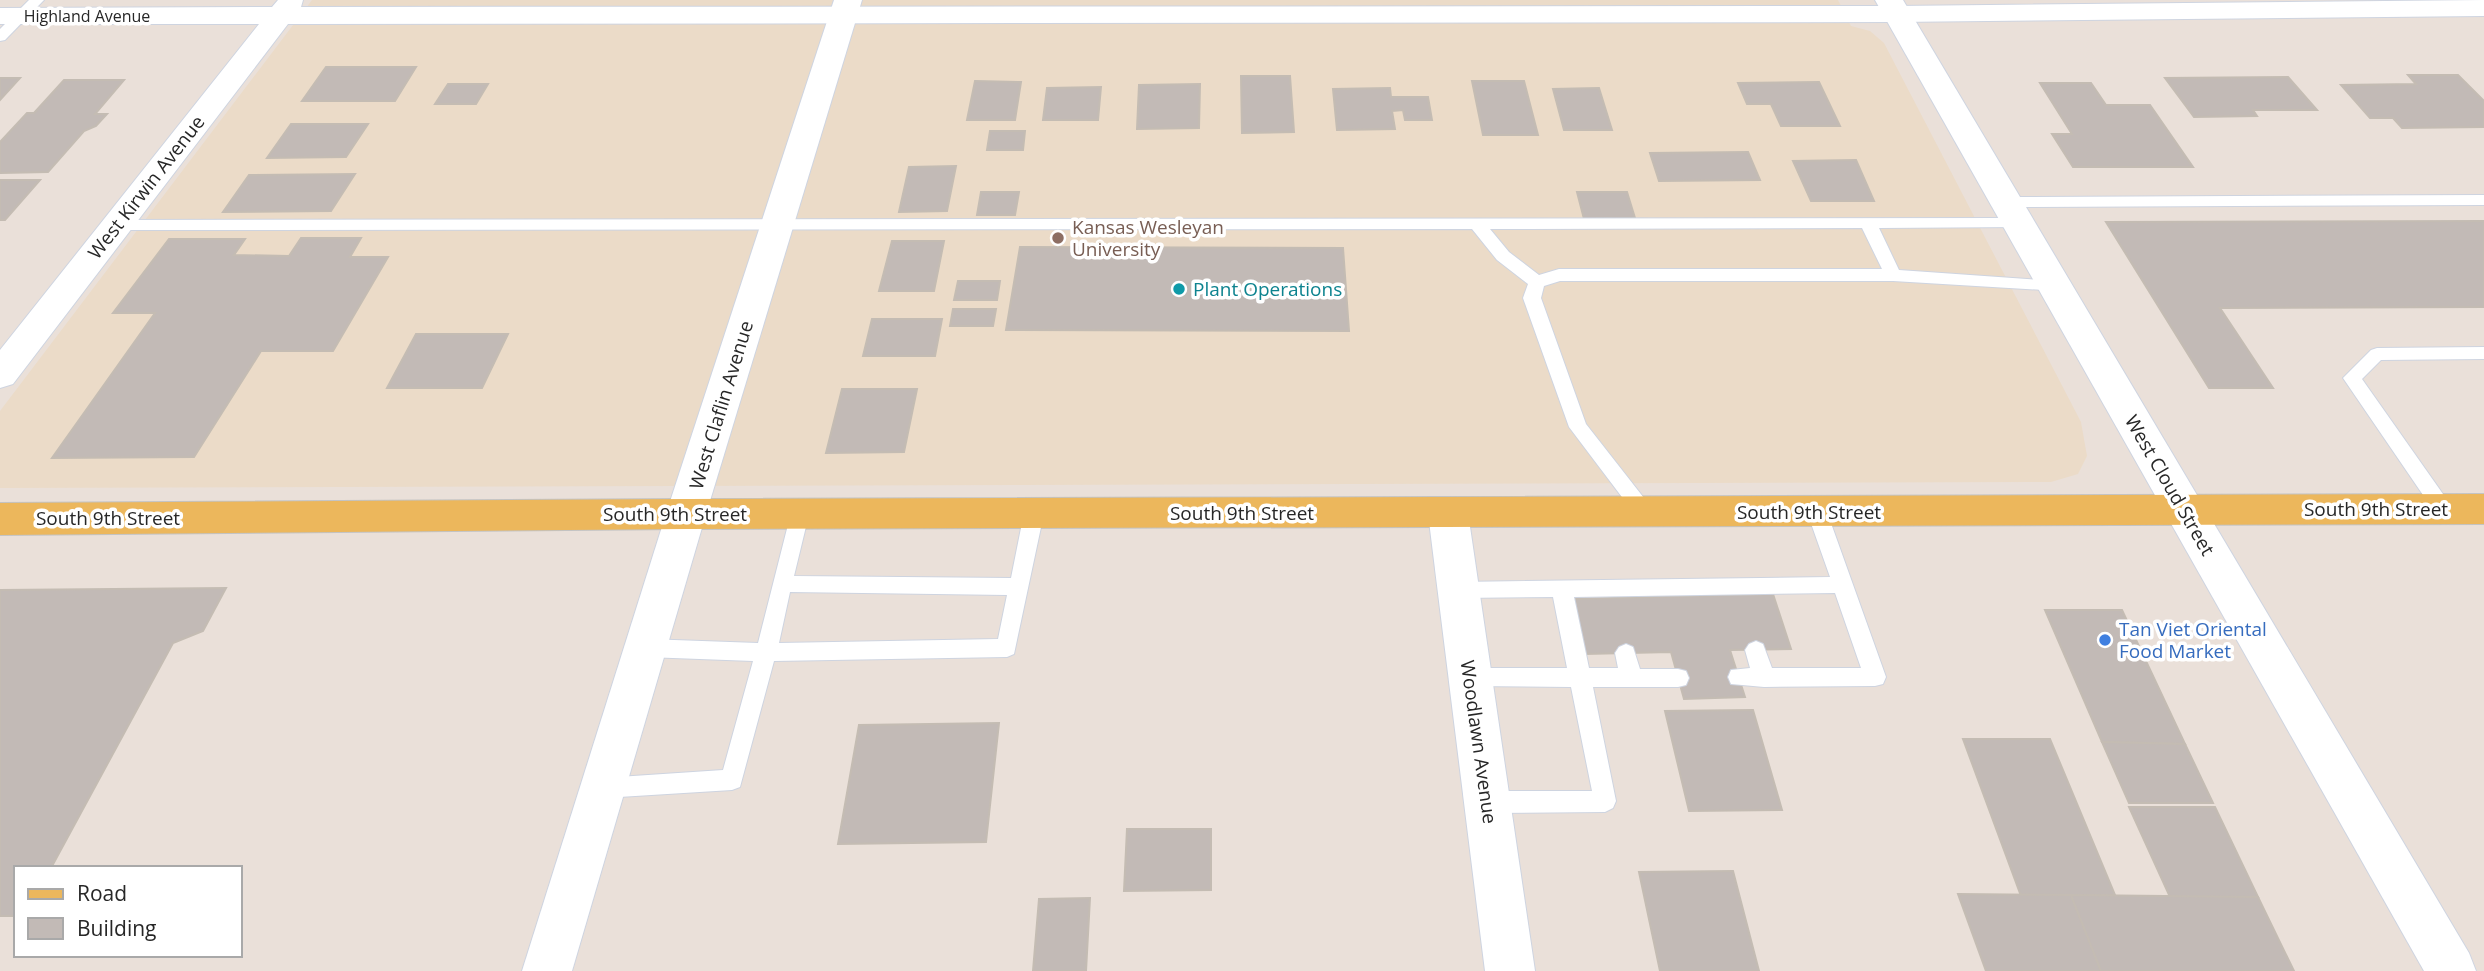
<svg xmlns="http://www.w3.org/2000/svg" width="2484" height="971" font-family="'Open Sans',sans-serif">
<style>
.education{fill:#ebdbc8}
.building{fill:#c2bab6;stroke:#c4bcb3;stroke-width:2}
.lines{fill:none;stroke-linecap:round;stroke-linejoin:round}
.lane-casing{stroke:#ced4e0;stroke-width:2}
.street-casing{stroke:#ced4e0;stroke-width:2}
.secondary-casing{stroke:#ced4e0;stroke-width:2}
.primary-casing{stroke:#c3c3c3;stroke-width:2}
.lane{fill:#fff;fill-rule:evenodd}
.street{fill:#fff;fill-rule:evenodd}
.secondary{fill:#fff;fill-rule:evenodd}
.primary{fill:#ecb75c;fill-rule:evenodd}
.education-dot{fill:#8d6e63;stroke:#fff;stroke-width:2.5}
.culture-dot{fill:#0f9aa8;stroke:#fff;stroke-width:2.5}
.shop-dot{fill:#3f7fe0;stroke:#fff;stroke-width:2.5}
.labels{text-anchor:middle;stroke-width:7;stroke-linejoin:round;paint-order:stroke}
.far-street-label{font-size:16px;fill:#272727;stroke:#fff}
.street-label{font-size:19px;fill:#272727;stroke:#fff}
.education-label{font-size:19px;fill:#785e54;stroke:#fff;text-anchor:start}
.culture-label{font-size:19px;fill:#0d838f;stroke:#fff;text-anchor:start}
.shop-label{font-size:19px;fill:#366cbe;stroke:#fff;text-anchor:start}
</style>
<rect width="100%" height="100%" fill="#eae0d9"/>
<polygon class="education" points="312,0 1838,0 1851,26 1870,31 1884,43 2081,422 2087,456 2078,474 2051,482 0,488 0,411"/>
<g class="building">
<polygon points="326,67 416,67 395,101 302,101"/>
<polygon points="2408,75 2458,75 2484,101 2484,127 2402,128 2393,118 2370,118 2341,85 2416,84"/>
<polygon points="1241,76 1290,76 1294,132 1242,133"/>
<polygon points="2288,77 2317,110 2253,110 2257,116 2194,117 2165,78"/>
<polygon points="0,78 20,78 0,100"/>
<polygon points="64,80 124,80 95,114 107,114 96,126 84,131 48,172 0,173 0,142 27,113 34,113"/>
<polygon points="975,81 1021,82 1015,120 967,120"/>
<polygon points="1472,81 1524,81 1538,135 1483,135"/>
<polygon points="1819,82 1840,126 1781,126 1771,104 1747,104 1738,83"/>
<polygon points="2040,83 2091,83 2106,105 2150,105 2193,167 2073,167 2052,134 2072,134"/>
<polygon points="448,84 488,84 476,104 435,104"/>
<polygon points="1200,84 1199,128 1137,129 1139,85"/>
<polygon points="1101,87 1098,120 1043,120 1047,88"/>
<polygon points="1390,88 1391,97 1428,97 1432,120 1405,120 1403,110 1392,111 1395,129 1337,130 1333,89"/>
<polygon points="1599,88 1612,130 1564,130 1553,89"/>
<polygon points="291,124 368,124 346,157 267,158"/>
<polygon points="990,131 1025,131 1023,150 987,150"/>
<polygon points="1748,152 1760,180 1659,181 1650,153"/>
<polygon points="1856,160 1874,201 1811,201 1793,161"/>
<polygon points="956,166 947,211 899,212 909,167"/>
<polygon points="355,174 331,211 223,212 249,175"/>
<polygon points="0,180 40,180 5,220 0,220"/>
<polygon points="981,192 1019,192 1015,215 977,215"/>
<polygon points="1577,192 1627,192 1635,218 1584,219"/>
<polygon points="2484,221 2484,307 2220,308 2273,388 2209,388 2106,222"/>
<polygon points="301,238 361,238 350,257 388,257 333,351 261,351 194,457 52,458 155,313 113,313 169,239 245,239 234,255 289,256"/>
<polygon points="892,241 944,241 934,291 879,291"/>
<polygon points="1020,247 1343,248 1349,331 1006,330"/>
<polygon points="958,281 1000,281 997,300 954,300"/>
<polygon points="953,309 996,309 993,326 950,326"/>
<polygon points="872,319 942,319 935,356 863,356"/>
<polygon points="416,334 508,334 482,388 387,388"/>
<polygon points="842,389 917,389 904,452 826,453"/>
<polygon points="226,588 203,631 173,643 51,868 16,868 16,916 0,916 0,590"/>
<polygon points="1773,594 1791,649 1730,650 1745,697 1684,699 1671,652 1585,654 1573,599"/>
<polygon points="2045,610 2122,610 2185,744 2102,742"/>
<polygon points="1753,710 1782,810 1689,811 1665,711"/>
<polygon points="999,723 986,842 838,844 859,725"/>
<polygon points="1963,739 2050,739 2115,895 2021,896"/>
<polygon points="2102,742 2185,744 2213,803 2129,803"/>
<polygon points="2129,807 2215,807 2258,897 2170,897"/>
<polygon points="1127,829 1211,829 1211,890 1124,891"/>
<polygon points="1733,871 1759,971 1660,971 1639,872"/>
<polygon points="1958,894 2071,895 2101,971 1986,971"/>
<polygon points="2071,895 2258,897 2294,971 2101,971"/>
<polygon points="1090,898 1086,971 1033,971 1039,899"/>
</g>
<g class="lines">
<defs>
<g id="lane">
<polygon points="29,0 44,0 5,40 0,41 0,29"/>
<polygon points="2484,195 2484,205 2005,207 1997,202 2005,197"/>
<path d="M2017,218L2025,223L2023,227L1879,228L1899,270L2055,281L2063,287L2061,291L1893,281H1560L1544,286L1541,298L1586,424L1651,507L1654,512L1651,517L1644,520L1637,517L1569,427L1523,298L1528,284L1497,260L1472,229L117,230L109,225L117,220ZM1862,228L1882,269H1559L1539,275L1509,252L1490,229Z"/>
<polygon points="2484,347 2484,359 2381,360 2362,379 2450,504 2453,509 2450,514 2443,517 2436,514 2343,378 2371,350 2377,348"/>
<polygon points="1817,504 1824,507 1827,512 1886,677 1883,684 1875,686 1764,687 1731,684 1728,677 1731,670 1750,668 1745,650 1749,644 1756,641 1763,644 1772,668 1861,668 1835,593 1574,597 1589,668 1618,668 1615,653 1619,647 1626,644 1633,647 1640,669 1678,669 1686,671 1689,678 1686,685 1678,687 1593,687 1616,801 1613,808 1605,812 1487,813 1479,809 1476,802 1479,795 1487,791 1592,791 1571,687 1470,686 1462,684 1459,677 1462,670 1470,668 1567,668 1553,597 1458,598 1451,596 1448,590 1451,584 1458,582 1830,577 1807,512 1810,507"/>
<path d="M1034,505L1041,508L1044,513L1014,654L1007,657L774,661L740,787L732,790L603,798L595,795L592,788L595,781L603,778L723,770L753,661L646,657L639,654L635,648L639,642L646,639L758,643L792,509L799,506L806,509L809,514L794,576L1011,578L1024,513L1027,508ZM790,592L1007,595L998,639L779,643Z"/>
</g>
<g id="street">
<polygon points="278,0 303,0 301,7 1896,6 2484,0 2484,16 1896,22 288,24 13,384 0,388 0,350 259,24 0,24 0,8 272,7"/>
<polygon points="1448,498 1462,502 1468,513 1535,971 1485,971 1428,513 1434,502"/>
<polygon points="686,499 700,503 706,514 572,971 522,971 666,514 672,503"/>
</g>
<g id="secondary">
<polygon points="834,0 862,0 706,514 700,525 686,529 672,525 666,514"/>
<polygon points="1875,0 1903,0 2469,953 2476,971 2424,971"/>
</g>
<polygon id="primary" points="2484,494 2484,524 686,529 0,535 0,503 686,499"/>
</defs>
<use href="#lane" class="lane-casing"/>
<use href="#street" class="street-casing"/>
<use href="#secondary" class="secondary-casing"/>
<use href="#primary" class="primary-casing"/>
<use href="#lane" class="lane"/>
<use href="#street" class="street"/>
<use href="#secondary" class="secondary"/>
<use href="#primary" class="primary"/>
</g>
<circle class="education-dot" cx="1058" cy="238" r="7"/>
<circle class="culture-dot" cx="1179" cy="289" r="7"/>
<circle class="shop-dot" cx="2105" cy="640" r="7"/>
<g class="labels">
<g class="far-street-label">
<text x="87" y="22">Highland Avenue</text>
</g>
<g class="street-label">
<text transform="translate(146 187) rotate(-52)" y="7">West Kirwin Avenue</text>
<text transform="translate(721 405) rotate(-73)" y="7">West Claflin Avenue</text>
<text transform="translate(2170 485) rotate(60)" y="7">West Cloud Street</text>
<text x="2376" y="516">South 9th Street</text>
<text x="1809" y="519">South 9th Street</text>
<text x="1242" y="520">South 9th Street</text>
<text x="675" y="521">South 9th Street</text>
<text x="108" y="525">South 9th Street</text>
<text transform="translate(1479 742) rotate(82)" y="7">Woodlawn Avenue</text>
</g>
<g class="education-label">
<text x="1072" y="234">Kansas Wesleyan<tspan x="1072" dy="22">University</tspan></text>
</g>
<g class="culture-label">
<text x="1193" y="296">Plant Operations</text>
</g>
<g class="shop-label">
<text x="2119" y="636">Tan Viet Oriental<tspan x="2119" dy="22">Food Market</tspan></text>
</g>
</g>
<rect x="14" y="866" width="228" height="91" fill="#ffffff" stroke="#a9a9a9" stroke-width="2"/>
<rect x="28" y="889" width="35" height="10" fill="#ecb75c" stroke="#a9a9a9" stroke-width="2"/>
<text x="77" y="901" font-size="21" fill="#272727">Road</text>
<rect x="28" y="918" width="35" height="21" fill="#c2bab6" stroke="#a9a9a9" stroke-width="2"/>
<text x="77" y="936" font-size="21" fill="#272727">Building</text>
</svg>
